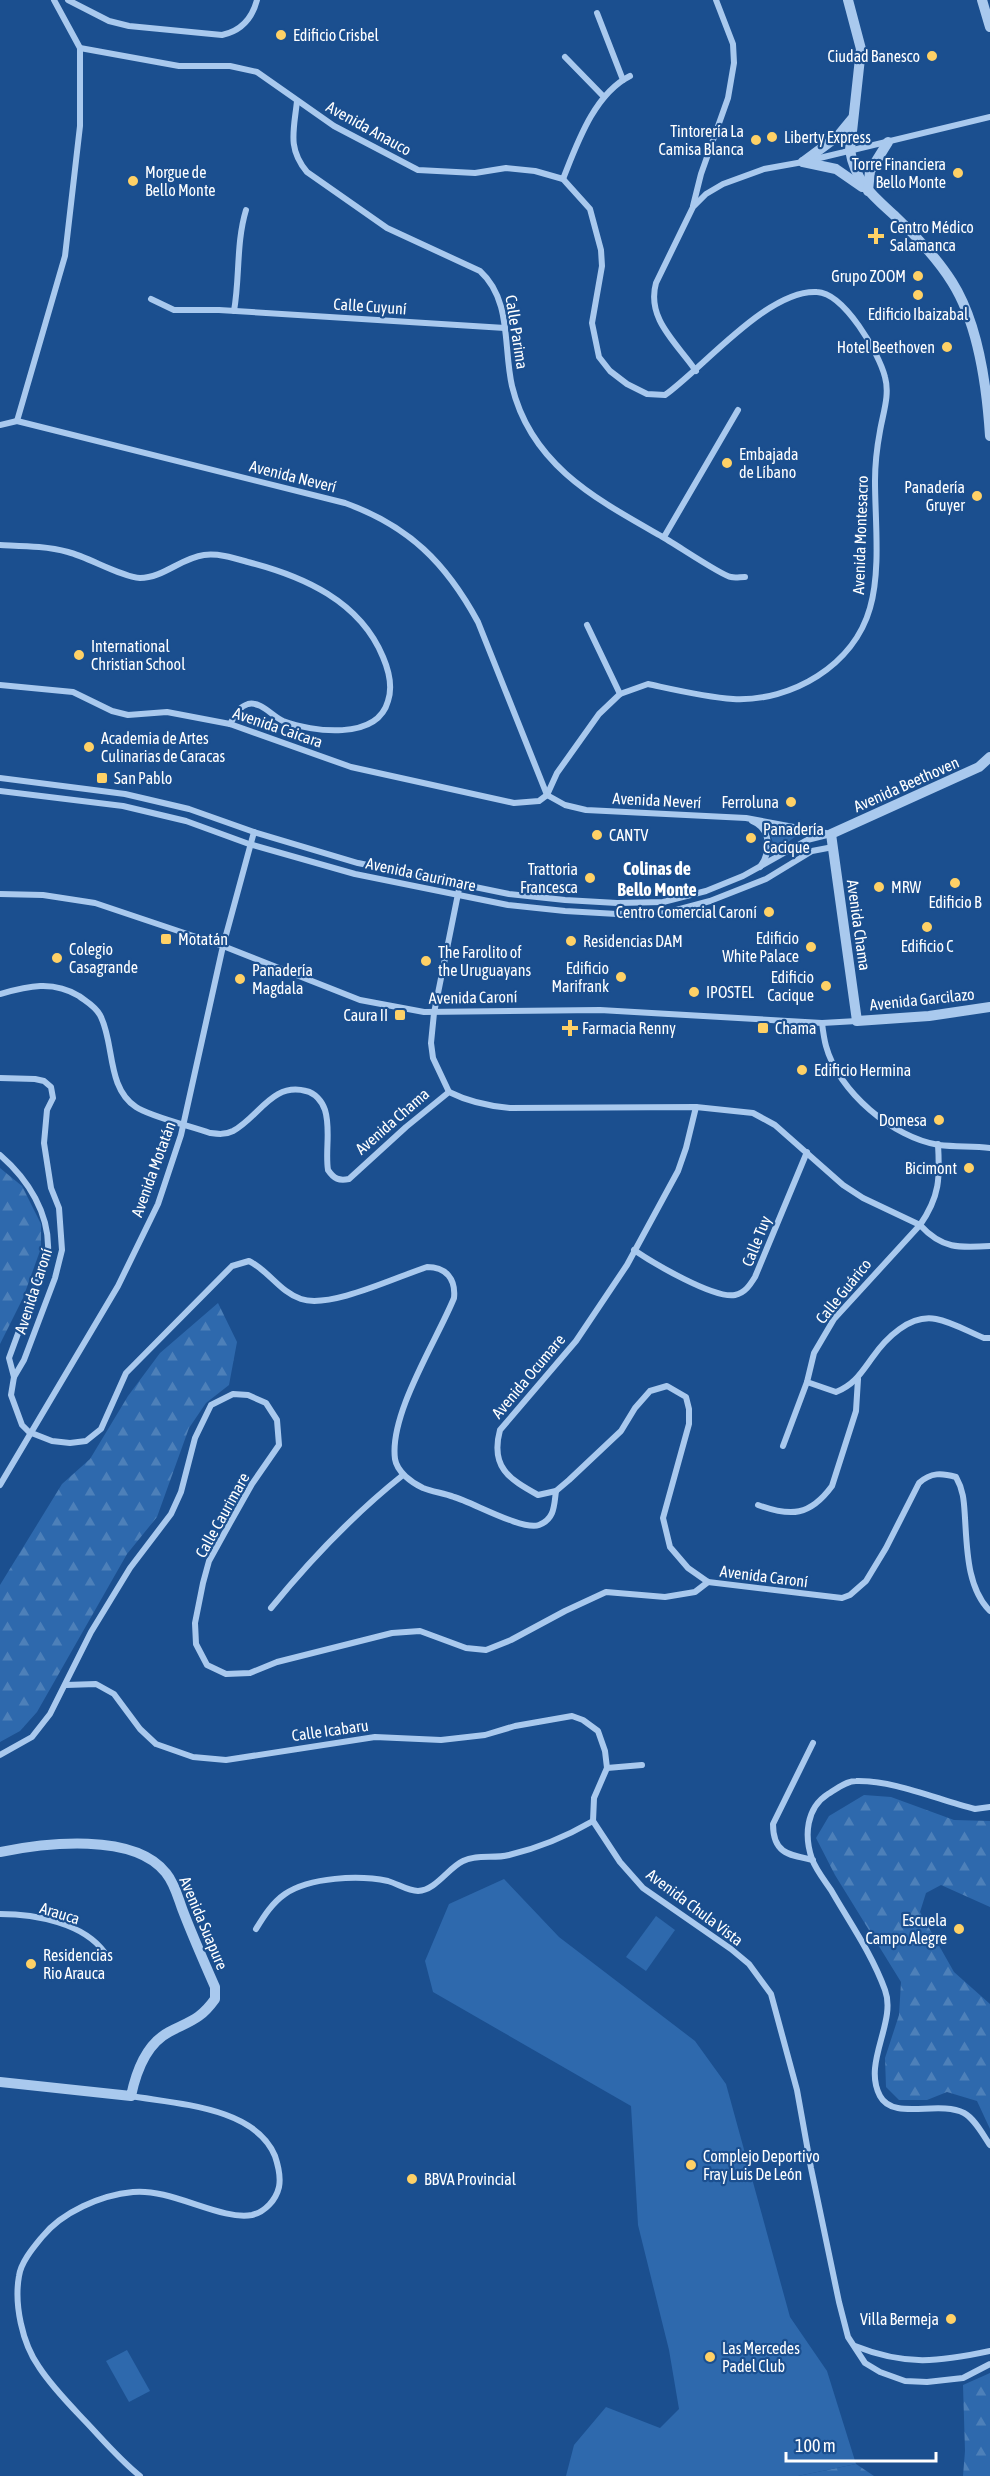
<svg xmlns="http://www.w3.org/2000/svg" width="990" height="2476" font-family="'Asap Condensed',sans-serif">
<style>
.forest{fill:url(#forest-firs)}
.park{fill:#2e69ad}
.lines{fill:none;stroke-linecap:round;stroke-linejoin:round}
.minor{stroke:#a9c9ee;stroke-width:6}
.tertiary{stroke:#a9c9ee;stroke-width:10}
.poi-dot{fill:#ffd166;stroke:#1b4f8f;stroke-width:2}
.labels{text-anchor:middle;stroke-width:4.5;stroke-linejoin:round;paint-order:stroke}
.poi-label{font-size:16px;fill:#fff;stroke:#1b4f8f;text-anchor:start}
.street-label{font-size:16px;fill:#fff;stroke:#1b4f8f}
.neighbourhood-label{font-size:18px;font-weight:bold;fill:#fff;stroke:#1b4f8f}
</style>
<defs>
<pattern id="forest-firs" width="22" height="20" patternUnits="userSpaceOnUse" patternTransform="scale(1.5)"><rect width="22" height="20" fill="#2e69ad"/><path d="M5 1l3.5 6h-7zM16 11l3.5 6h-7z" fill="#4d80b9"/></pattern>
</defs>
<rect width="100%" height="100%" fill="#1b4f8f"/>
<g class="forest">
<polygon points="0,1168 22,1186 41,1224 41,1248 23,1298 0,1344"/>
<polygon points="218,1303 237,1342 229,1385 206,1403 189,1428 157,1517 127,1554 37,1712 20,1731 0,1742 0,1585 62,1484 90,1459 128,1396 160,1353"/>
<polygon points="864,1795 891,1797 954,1820 990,1821 990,1907 941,1885 926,1893 920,1912 954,1972 990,2004 990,2129 977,2101 947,2092 927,2100 899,2100 886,2087 885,2058 899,2015 901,1982 835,1875 816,1838 829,1816"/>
<polygon points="990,2373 990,2476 963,2476 965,2451 963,2385"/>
<polygon points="856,2464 874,2476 798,2476"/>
</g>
<g class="park">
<polygon points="767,824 796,836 770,856 774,846"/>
<polygon points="504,1879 559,1937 695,2041 726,2084 790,2317 827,2371 856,2464 798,2476 566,2476 574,2445 606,2407 660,2428 679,2409 669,2350 638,2225 631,2106 433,1992 425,1961 449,1904"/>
<polygon points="656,1916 675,1930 646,1971 626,1957"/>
<polygon points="127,2350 150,2391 129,2402 106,2361"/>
</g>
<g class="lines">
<g class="minor">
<path d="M68,0L109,21L129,26L222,35C241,31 252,19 257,0"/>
<polyline points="597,13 623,80"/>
<polyline points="565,57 604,97"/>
<path d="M297,101C294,130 287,148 307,172L387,228L480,271C512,300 503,347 512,386C531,465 596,499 661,536C674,543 722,576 731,577C735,578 740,577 745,577"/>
<path d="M563,179C577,144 594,94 630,76"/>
<polyline points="693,206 701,174 728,98 734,63 733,44 716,0"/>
<polyline points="151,299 174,310 219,310 505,328"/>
<path d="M234,311C240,277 236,243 246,210"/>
<path d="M696,371C677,343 646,319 656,283L693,207L706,194L723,184L764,169L803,162L990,117"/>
<polyline points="17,421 65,256 80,126 80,48 54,0"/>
<path d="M0,425L17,421L345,503C409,526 446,563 478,622L547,795L565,805L586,810L746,818L831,834"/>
<polyline points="664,537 738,410"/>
<path d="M0,545C22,546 46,546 68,552C88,557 122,577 140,578C163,578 181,558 204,555C218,553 234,558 248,562C303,576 360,601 383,657C389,671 393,686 388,701C377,741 312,732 283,721C272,716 261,701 248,704C238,707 235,716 230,724"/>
<polyline points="587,625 620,694"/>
<path d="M0,685L73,692L112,711L128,715L167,712L230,724L351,767L514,803L539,801L547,795L557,773L599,714L620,694L648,684C676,690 705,697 733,699C792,702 854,665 870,608C881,570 875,520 875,481C875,464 877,447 880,431C883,413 890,395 885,377C879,353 844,293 817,292C768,289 703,368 665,395L647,394L627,384L610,371L599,357L592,323L602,266L601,250L590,209L563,179L535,171L506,168L475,173L418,170L334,126L257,72L230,66H179L80,48"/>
<polyline points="0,778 125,794 189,809 254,832 358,863 509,894 565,900 617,903 663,902 706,891 743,876 807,840 827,835"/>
<polyline points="0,791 123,806 186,821 249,844 355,874 508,905 565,911 617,914 665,913 710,901 766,879 812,851 833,847"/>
<path d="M752,821C772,829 771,852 760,867"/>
<polyline points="0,894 43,895 95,903 223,946 360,1000 424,1012 600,1010 822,1023 857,1021"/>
<path d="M0,994C28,986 53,980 79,996C87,1002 95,1006 100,1015C115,1043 106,1087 136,1107C151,1117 191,1126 210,1133C218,1134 225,1135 233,1131C259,1117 272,1082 306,1091C315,1093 322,1101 325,1110C331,1129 325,1151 328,1170C334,1179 339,1181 349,1179L406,1127L449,1092C469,1102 487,1106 510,1108L696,1107L753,1113L775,1125L843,1185L863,1198L920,1225C940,1196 940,1178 938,1144"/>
<path d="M822,1023C823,1031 824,1039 826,1046C838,1091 893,1138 939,1145C956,1147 973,1146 990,1148"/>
<path d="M0,1078L35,1079L44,1081L51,1087L53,1098L47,1110L44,1143L51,1188L59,1208L62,1250L55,1278L24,1360L14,1377L11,1395L22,1425L29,1432L52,1441L70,1443L86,1441L101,1429L126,1373L232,1266L249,1261C269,1271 280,1292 301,1299C330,1309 396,1277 427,1267C446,1267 456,1279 454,1298C437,1340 389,1414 395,1459C397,1472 412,1483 423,1488C433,1492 444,1493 454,1497C472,1502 523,1531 539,1525C555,1519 554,1505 556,1491"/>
<polyline points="449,1092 433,1058 431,1043 434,1013 460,884"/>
<path d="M696,1107L686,1148L678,1171L627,1265L576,1341L500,1430C490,1467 509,1479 538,1495L556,1491L569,1480L621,1431L635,1408L650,1391L667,1386L686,1397L689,1409V1424L663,1518L670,1547L688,1568L708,1582L842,1598L850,1595L866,1581L886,1548L919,1483C931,1472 942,1473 956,1477C964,1491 964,1503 965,1518C967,1549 967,1588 990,1611"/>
<path d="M0,1155C28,1179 50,1214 48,1252L9,1358L14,1377"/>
<path d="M990,1246C959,1248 942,1249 920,1225L834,1319L814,1353L807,1382L836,1392C854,1385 861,1373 872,1358C886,1338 910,1314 936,1319C952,1322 969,1332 984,1338H990"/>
<path d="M634,1250C653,1263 714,1299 735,1295C745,1293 750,1285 755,1277L807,1152"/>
<polyline points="783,1446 807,1382"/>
<polyline points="0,1485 118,1286 158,1204 181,1135 223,946 254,832"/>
<path d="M758,1505C791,1517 810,1516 832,1486L856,1411L858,1379"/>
<path d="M271,1608C311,1559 354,1514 403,1475"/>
<polyline points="66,1685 96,1684 114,1694 140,1729 156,1744 193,1757 226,1760 375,1737 441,1740 485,1735 515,1726 572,1716 583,1720 598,1731 605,1751 607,1768 594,1798 593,1821"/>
<polyline points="0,1755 32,1737 50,1714 91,1632 130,1568 171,1514 181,1492 195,1438 211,1405 233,1394 248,1395 266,1403 277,1420 279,1445 252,1484 230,1523 209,1561 203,1583 195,1623 196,1644 207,1665 226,1674 250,1673 277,1662 392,1633 420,1631 466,1648 486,1650 511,1640 565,1611 606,1592 665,1597 695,1592 708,1582"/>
<polyline points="607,1768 642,1765"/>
<path d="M990,1807L975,1809C938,1800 894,1780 856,1781C846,1781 836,1789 828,1794C806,1808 804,1836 812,1859C816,1870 825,1881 831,1890C850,1923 872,1954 885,1990C897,2022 862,2063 880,2096C893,2121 938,2100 964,2113C975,2119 983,2135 990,2145"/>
<polyline points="593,1821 620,1862 643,1888 731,1949 749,1964 771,1994 797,2090 811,2168 839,2302 848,2337 865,2363 880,2372 905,2381 927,2382 963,2378 990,2364"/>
<path d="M813,1860C788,1855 773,1853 773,1824L813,1743"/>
<path d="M0,1914C35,1914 84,1923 105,1953"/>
<path d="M256,1929C264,1916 272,1903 285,1894C310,1877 359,1875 388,1881C398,1884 408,1891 418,1891C436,1890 448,1868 463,1861C477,1854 494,1859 509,1855C539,1848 567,1836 593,1821"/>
<path d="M131,2096C177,2104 255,2107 275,2156C278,2165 281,2177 279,2187C276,2200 265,2212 252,2215C221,2221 171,2188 133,2192C101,2195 62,2212 42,2237C33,2248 21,2262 19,2276C14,2304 22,2343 39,2367C52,2387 69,2404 86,2422C104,2441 120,2460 140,2476"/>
<path d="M855,2346C905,2366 939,2362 990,2351"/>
</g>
<g class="tertiary">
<path d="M848,0L861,49L850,150C855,182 873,196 895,216C916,236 937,258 952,282C978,323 987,389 990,436"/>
<polyline points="982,0 990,27"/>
<polyline points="803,162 836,169 862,187"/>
<polyline points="803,162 838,136 852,119"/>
<polyline points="868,191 870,171 888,142"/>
<polyline points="990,757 979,767 831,834 857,1021 929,1016 990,1007"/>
<path d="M0,1852C45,1843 134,1832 166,1873C175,1884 178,1898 183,1911C193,1937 204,1962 215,1987V1999C200,2020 190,2021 169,2032C146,2044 136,2072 131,2096L0,2082"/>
</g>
</g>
<g class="poi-dot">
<circle cx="281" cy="35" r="6"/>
<circle cx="932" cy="56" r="6"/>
<circle cx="772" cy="137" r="6"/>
<circle cx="756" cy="140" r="6"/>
<circle cx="958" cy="173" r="6"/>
<circle cx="133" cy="181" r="6"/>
<path d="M873 227h6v6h6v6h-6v6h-6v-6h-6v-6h6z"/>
<circle cx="918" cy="276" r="6"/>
<circle cx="918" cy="295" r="6"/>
<circle cx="947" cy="347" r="6"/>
<circle cx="727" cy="463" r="6"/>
<circle cx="977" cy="496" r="6"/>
<circle cx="79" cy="655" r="6"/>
<circle cx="89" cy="747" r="6"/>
<rect x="96" y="772" width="12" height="12" rx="3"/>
<circle cx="791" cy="802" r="6"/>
<circle cx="597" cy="835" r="6"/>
<circle cx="751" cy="838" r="6"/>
<circle cx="590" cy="878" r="6"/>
<circle cx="955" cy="883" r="6"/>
<circle cx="879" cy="887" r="6"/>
<circle cx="769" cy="912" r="6"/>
<circle cx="927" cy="927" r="6"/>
<rect x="160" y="933" width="12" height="12" rx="3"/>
<circle cx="571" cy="941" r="6"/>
<circle cx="811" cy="947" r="6"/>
<circle cx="57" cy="958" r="6"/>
<circle cx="426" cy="961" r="6"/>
<circle cx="621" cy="977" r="6"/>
<circle cx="240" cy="979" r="6"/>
<circle cx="826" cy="986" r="6"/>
<circle cx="694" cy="992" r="6"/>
<rect x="394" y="1009" width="12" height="12" rx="3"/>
<path d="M567 1019h6v6h6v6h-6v6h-6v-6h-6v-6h6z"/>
<rect x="757" y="1022" width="12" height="12" rx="3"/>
<circle cx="802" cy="1070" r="6"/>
<circle cx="939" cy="1120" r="6"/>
<circle cx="969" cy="1168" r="6"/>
<circle cx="959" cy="1929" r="6"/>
<circle cx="31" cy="1964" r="6"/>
<circle cx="691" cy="2165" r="6"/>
<circle cx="412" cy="2179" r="6"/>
<circle cx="951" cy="2319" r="6"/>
<circle cx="710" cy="2357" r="6"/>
</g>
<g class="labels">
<g class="poi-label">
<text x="293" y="41">Edificio Crisbel</text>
<text x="920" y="62" text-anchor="end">Ciudad Banesco</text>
<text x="744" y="137" text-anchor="end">Tintorería La<tspan x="744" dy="18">Camisa Blanca</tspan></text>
<text x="784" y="143">Liberty Express</text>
<text x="946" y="170" text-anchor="end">Torre Financiera<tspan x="946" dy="18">Bello Monte</tspan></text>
<text x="145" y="178">Morgue de<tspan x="145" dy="18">Bello Monte</tspan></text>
<text x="890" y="233">Centro Médico<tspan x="890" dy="18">Salamanca</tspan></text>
<text x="906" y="282" text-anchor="end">Grupo ZOOM</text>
<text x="918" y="320" text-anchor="middle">Edificio Ibaizabal</text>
<text x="935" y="353" text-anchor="end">Hotel Beethoven</text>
<text x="739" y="460">Embajada<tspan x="739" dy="18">de Líbano</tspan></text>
<text x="965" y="493" text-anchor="end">Panadería<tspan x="965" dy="18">Gruyer</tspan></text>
<text x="91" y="652">International<tspan x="91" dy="18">Christian School</tspan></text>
<text x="101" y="744">Academia de Artes<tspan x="101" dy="18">Culinarias de Caracas</tspan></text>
<text x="114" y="784">San Pablo</text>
<text x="779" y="808" text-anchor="end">Ferroluna</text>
<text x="763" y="835">Panadería<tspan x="763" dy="18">Cacique</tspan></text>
<text x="609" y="841">CANTV</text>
<text x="578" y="875" text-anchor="end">Trattoria<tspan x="578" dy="18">Francesca</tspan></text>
<text x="891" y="893">MRW</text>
<text x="955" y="908" text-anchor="middle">Edificio B</text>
<text x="757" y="918" text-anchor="end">Centro Comercial Caroní</text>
<text x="799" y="944" text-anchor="end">Edificio<tspan x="799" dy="18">White Palace</tspan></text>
<text x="178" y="945">Motatán</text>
<text x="583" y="947">Residencias DAM</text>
<text x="927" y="952" text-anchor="middle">Edificio C</text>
<text x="69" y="955">Colegio<tspan x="69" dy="18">Casagrande</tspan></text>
<text x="438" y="958">The Farolito of<tspan x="438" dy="18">the Uruguayans</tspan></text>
<text x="609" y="974" text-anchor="end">Edificio<tspan x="609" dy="18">Marifrank</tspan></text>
<text x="252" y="976">Panadería<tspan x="252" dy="18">Magdala</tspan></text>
<text x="814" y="983" text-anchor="end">Edificio<tspan x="814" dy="18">Cacique</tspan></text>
<text x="706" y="998">IPOSTEL</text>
<text x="388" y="1021" text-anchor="end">Caura II</text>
<text x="582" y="1034">Farmacia Renny</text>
<text x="775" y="1034">Chama</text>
<text x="814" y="1076">Edificio Hermina</text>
<text x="927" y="1126" text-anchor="end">Domesa</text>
<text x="957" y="1174" text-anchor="end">Bicimont</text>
<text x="947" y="1926" text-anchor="end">Escuela<tspan x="947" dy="18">Campo Alegre</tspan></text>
<text x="43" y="1961">Residencias<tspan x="43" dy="18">Rio Arauca</tspan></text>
<text x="703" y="2162">Complejo Deportivo<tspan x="703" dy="18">Fray Luis De León</tspan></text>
<text x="424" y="2185">BBVA Provincial</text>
<text x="939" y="2325" text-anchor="end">Villa Bermeja</text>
<text x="722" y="2354">Las Mercedes<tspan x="722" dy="18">Padel Club</tspan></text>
</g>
<g class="street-label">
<text transform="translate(369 128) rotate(29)" y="6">Avenida Anauco</text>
<text transform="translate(370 306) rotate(4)" y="6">Calle Cuyuní</text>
<text transform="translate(517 332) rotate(81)" y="6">Calle Parima</text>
<text transform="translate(293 476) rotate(14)" y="6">Avenida Neverí</text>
<text transform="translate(860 535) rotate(-88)" y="6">Avenida Montesacro</text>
<text transform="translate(278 727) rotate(19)" y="6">Avenida Caicara</text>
<text transform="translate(906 784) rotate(-24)" y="6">Avenida Beethoven</text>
<text transform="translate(657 800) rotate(3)" y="6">Avenida Neverí</text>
<text transform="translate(421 874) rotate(12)" y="6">Avenida Caurimare</text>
<text transform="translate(859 925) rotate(82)" y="6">Avenida Chama</text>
<text transform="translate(473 997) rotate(-1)" y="6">Avenida Caroní</text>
<text transform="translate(922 999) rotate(-6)" y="6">Avenida Garcilazo</text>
<text transform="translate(392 1121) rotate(-41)" y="6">Avenida Chama</text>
<text transform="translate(153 1169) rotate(-70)" y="6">Avenida Motatán</text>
<text transform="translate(756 1241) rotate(-68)" y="6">Calle Tuy</text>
<text transform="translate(33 1291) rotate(-72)" y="6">Avenida Caroní</text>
<text transform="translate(843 1291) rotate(-51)" y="6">Calle Guárico</text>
<text transform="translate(528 1376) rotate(-50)" y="6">Avenida Ocumare</text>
<text transform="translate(222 1515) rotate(-61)" y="6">Calle Caurimare</text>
<text transform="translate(764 1576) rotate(7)" y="6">Avenida Caroní</text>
<text transform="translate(330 1730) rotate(-8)" y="6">Calle Icabaru</text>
<text transform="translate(695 1907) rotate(37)" y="6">Avenida Chula Vista</text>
<text transform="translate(60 1913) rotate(17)" y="6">Arauca</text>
<text transform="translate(204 1923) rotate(67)" y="6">Avenida Suapure</text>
</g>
<g class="neighbourhood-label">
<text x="657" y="875">Colinas de<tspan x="657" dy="21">Bello Monte</tspan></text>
</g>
</g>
<path d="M786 2452v9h150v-9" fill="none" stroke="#ffffff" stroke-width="3"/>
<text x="795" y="2452" font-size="18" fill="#ffffff" stroke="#1b4f8f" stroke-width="4.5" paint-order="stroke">100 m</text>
</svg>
